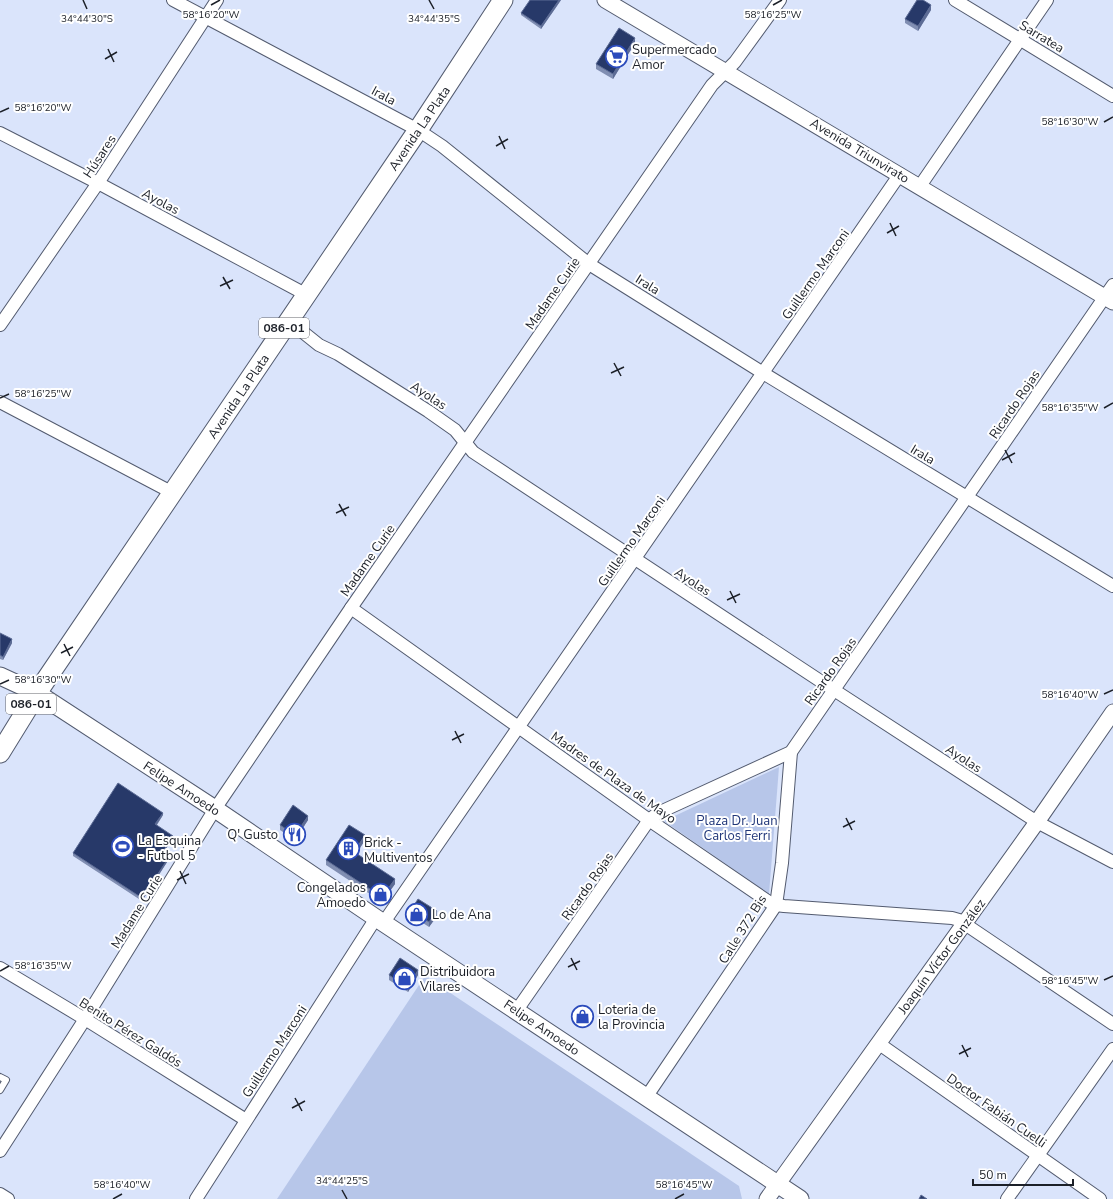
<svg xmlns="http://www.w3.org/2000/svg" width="1113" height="1199" font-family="'Nunito Sans',sans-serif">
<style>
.green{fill:#b7c6e9}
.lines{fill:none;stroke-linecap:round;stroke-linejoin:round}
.service-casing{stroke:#535b6f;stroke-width:8}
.minor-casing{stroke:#535b6f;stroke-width:14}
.tertiary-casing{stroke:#535b6f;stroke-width:17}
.secondary-casing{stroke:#535b6f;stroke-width:19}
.primary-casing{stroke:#535b6f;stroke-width:21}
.service{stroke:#fff;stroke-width:6}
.minor{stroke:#fff;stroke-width:12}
.tertiary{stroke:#fff;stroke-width:15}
.secondary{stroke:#fff;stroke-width:17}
.primary{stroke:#fff;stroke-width:19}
.wall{fill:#808eb2}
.shaded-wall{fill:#5d6c95}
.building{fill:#273969;stroke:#5d6c95}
.ticks{fill:none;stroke:#1c2028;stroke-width:1.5}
.labels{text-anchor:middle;stroke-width:4;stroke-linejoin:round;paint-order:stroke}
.shield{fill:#fff;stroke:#606368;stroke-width:1}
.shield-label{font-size:12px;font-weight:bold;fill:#1c2028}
.street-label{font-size:13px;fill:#1c2028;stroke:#fff}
.poi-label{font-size:13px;fill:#1c2028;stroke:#fff;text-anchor:start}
.park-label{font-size:13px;fill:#213779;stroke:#fff}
.ticks-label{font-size:10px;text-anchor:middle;fill:#1c2028;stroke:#fff;stroke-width:4;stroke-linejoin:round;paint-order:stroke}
</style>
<rect width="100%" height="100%" fill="#dae4fb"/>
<g class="green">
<polygon points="779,767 769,894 664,821"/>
<polygon points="425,976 739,1186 742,1199 277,1199"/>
</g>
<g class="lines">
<defs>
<polyline id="service" points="0,1077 6,1080 0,1090"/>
<g id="minor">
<polyline points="173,0 418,130 442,146 589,264 763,373 1113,586"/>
<polyline points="955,0 1113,96"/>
<polyline points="0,133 98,183 307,295"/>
<polyline points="920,186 1047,0"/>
<polyline points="289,321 319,345 338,354 428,411 455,430 473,452 479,456 834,690 1037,822 1113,862"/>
<polyline points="0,325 98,183 217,0"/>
<polyline points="0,402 173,493"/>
<polyline points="351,608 649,820 769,902 776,905 784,906 952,918 959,920 1113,1024"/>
<polyline points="384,922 900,174"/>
<polyline points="0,968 85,1019 246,1120"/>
<polyline points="517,1010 649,820 658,813 791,752 1113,285"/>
<polyline points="878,1043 1100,1199"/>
<polyline points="647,1096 776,905 782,863 791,752"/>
<polyline points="0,1151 85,1019 215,809 351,608 712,85 735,62 780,0"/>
<polyline points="0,1194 8,1199"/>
<polyline points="196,1199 376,918"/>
<polyline points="1007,1199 1113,1049"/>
</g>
<g id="tertiary">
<polyline points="605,0 1113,302"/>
<polyline points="767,1199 1037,822 1113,712"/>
</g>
<polyline id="secondary" points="0,676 37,693 215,809 376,918 800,1199"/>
<polyline id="primary" points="0,753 37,693 418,130 503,0"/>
</defs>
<use href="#service" class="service-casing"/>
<use href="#minor" class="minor-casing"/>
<use href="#tertiary" class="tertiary-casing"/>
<use href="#secondary" class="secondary-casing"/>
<use href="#primary" class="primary-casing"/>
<use href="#service" class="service"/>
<use href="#minor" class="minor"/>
<use href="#tertiary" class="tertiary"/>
<use href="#secondary" class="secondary"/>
<use href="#primary" class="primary"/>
</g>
<g class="wall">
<polygon points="561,0 541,29 521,15 521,13"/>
<polygon points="931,10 918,31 905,23 905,19"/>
<polygon points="635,43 613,79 596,69 596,64"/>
<polygon points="0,633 12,643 3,660 0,659"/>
<polygon points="163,815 157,825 173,838 163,853 169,859 142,901 73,856 73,853"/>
<polygon points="308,820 295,840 280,830 280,825"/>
<polygon points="365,840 357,853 395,884 382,902 326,865 326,860"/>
<polygon points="411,910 437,916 429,927 411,915"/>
<polygon points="389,975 418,975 408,992 389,980"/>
</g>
<g class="shaded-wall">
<polygon points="559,0 561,0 541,29 541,26"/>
<polygon points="931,5 931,10 918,31 918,26"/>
<polygon points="635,38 635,43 613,79 613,74"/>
<polygon points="12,639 12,643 3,660 3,657"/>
<polygon points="163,813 163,815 155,827 155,824"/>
<polygon points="308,816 308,820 295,840 295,835"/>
<polygon points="365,835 365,840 354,857 354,852"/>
<polygon points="173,836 173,838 162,855 162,853"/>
<polygon points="169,857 169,859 142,901 142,898"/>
<polygon points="395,879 395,884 382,902 382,897"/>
<polygon points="437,911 437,916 429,927 429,922"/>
<polygon points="418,970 418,975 408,992 408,988"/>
</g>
<g class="building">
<polygon points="530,0 559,0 541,26 521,13"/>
<polygon points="917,0 923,0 931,5 918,26 905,19"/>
<polygon points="619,28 635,38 613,74 596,64"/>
<polygon points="0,633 12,639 3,657 0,655"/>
<polygon points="118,783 163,813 155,824 173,836 162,853 169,857 142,898 73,853"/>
<polygon points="293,805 308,816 295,835 280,825"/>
<polygon points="349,825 365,835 354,852 395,879 382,897 326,860"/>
<polygon points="418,899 437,911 429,922 411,910"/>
<polygon points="400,958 418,970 408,988 389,975"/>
<polygon points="921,1195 927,1199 919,1199"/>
</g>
<path class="ticks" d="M83,0L87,9M429,0L434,9M211,5L220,0M773,5L782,0M108,49L114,62M105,59L117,52M0,112L9,108M1104,122L1113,117M499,136L505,149M496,146L508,139M890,223L896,236M887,233L899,226M223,277L230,289M220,286L233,280M614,363L621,376M611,373L624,367M0,398L9,394M1104,408L1113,403M1005,450L1012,463M1002,460L1015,453M339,504L346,516M336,513L349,507M730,591L736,603M727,600L740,594M64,644L70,656M61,653L73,647M0,684L9,680M1104,694L1113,690M455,731L461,743M452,740L464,734M846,818L852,830M843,827L855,821M180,871L186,884M177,880L189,874M571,958L577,970M568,967L580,961M0,971L9,966M1104,980L1113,976M962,1045L968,1057M959,1054L971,1048M295,1098L302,1111M292,1108L305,1101M342,1190L347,1199M113,1199L122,1194M675,1199L684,1194"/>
<defs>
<symbol id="supermarket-ring" viewBox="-11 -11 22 22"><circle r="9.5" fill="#fff" stroke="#2b4bbb" stroke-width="1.5"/><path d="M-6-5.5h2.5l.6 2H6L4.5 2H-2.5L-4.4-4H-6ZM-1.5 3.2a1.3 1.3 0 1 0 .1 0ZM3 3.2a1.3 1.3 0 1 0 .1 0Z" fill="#2b4bbb"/></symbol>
<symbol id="restaurant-ring" viewBox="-11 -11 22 22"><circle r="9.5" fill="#fff" stroke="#2b4bbb" stroke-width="1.5"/><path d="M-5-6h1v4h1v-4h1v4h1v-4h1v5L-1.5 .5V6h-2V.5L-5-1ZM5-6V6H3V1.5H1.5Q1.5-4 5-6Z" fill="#2b4bbb"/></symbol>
<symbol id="stadium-ring" viewBox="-11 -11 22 22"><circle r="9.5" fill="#fff" stroke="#2b4bbb" stroke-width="1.5"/><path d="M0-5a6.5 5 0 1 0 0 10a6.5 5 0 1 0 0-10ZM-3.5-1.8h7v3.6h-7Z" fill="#2b4bbb"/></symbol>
<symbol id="building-ring" viewBox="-11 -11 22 22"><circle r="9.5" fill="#fff" stroke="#2b4bbb" stroke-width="1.5"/><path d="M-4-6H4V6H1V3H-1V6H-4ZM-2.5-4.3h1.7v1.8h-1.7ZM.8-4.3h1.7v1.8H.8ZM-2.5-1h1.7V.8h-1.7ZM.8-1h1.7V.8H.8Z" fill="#2b4bbb"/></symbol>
<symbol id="shop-ring" viewBox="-11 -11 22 22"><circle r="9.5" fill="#fff" stroke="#2b4bbb" stroke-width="1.5"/><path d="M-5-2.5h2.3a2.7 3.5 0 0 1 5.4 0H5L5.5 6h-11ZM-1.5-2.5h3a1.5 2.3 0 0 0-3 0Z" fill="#2b4bbb"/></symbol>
</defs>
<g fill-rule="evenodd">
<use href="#supermarket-ring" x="604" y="44" width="25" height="25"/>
<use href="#restaurant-ring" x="282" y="822" width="25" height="25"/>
<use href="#stadium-ring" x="110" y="834" width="25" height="25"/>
<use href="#building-ring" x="336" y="836" width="25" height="25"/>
<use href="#shop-ring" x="368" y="882" width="25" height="25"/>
<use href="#shop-ring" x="404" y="902" width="25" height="25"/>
<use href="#shop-ring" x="392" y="966" width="25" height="25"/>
<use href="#shop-ring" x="570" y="1004" width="25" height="25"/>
</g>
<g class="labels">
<g class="shield">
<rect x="259" y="318" width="50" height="20" rx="3"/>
<rect x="6" y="694" width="50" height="20" rx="3"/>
</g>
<g class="shield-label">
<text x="284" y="332">086-01</text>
<text x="31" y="708">086-01</text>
</g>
<g class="street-label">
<text transform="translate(1042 36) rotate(31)" y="5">Sarratea</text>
<text transform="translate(384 95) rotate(28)" y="5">Irala</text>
<text transform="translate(419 128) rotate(-56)" y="5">Avenida La Plata</text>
<text transform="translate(860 150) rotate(31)" y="5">Avenida Triunvirato</text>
<text transform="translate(99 156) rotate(-57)" y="5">Húsares</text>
<text transform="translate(161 201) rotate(28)" y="5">Ayolas</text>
<text transform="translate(815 274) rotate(-55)" y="5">Guillermo Marconi</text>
<text transform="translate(648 284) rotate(32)" y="5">Irala</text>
<text transform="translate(552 293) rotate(-55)" y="5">Madame Curie</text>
<text transform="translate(429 395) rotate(33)" y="5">Ayolas</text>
<text transform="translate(238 396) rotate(-56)" y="5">Avenida La Plata</text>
<text transform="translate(1014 404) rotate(-56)" y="5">Ricardo Rojas</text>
<text transform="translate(923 454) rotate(31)" y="5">Irala</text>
<text transform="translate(631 541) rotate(-55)" y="5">Guillermo Marconi</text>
<text transform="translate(367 560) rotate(-55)" y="5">Madame Curie</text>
<text transform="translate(693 581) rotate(33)" y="5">Ayolas</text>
<text transform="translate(830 671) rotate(-55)" y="5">Ricardo Rojas</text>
<text transform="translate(964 758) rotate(33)" y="5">Ayolas</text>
<text transform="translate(614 777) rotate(35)" y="5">Madres de Plaza de Mayo</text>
<text transform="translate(182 788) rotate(33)" y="5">Felipe Amoedo</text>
<text transform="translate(587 886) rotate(-55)" y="5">Ricardo Rojas</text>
<text transform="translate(136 911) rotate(-58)" y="5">Madame Curie</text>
<text transform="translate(742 929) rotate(-58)" y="5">Calle 372 Bis</text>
<text transform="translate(941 956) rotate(-54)" y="5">Joaquín Víctor González</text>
<text transform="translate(542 1027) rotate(34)" y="5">Felipe Amoedo</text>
<text transform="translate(131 1032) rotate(32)" y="5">Benito Pérez Galdós</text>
<text transform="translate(274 1051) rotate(-57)" y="5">Guillermo Marconi</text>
<text transform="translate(997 1110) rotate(35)" y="5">Doctor Fabián Cuelli</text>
</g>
<g class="poi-label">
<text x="632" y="54">Supermercado<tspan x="632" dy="15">Amor</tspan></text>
<text x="278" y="839" text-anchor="end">Q' Gusto</text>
<text x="138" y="845">La Esquina<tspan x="138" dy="15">- Futbol 5</tspan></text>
<text x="364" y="847">Brick -<tspan x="364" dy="15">Multiventos</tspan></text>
<text x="366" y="892" text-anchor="end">Congelados<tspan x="366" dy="15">Amoedo</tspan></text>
<text x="432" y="919">Lo de Ana</text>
<text x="420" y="976">Distribuidora<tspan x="420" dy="15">Vilares</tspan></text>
<text x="598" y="1014">Loteria de<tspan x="598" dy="15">la Provincia</tspan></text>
</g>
<g class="park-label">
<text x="737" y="825">Plaza Dr. Juan<tspan x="737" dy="15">Carlos Ferri</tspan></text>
</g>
</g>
<g class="ticks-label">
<text x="773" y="18">58°16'25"W</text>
<text x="211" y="18">58°16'20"W</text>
<text x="87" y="22">34°44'30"S</text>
<text x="434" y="22">34°44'35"S</text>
<text x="43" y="111">58°16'20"W</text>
<text x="1070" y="125">58°16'30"W</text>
<text x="43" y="397">58°16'25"W</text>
<text x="1070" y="411">58°16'35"W</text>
<text x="43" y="683">58°16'30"W</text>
<text x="1070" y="698">58°16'40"W</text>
<text x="43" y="969">58°16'35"W</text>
<text x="1070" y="984">58°16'45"W</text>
<text x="342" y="1184">34°44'25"S</text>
<text x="122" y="1188">58°16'40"W</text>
<text x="684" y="1188">58°16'45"W</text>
</g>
<path d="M973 1179v6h100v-6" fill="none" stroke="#1c2028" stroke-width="2"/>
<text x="979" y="1179" font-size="12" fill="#1c2028" stroke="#ffffff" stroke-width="3" paint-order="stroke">50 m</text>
</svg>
